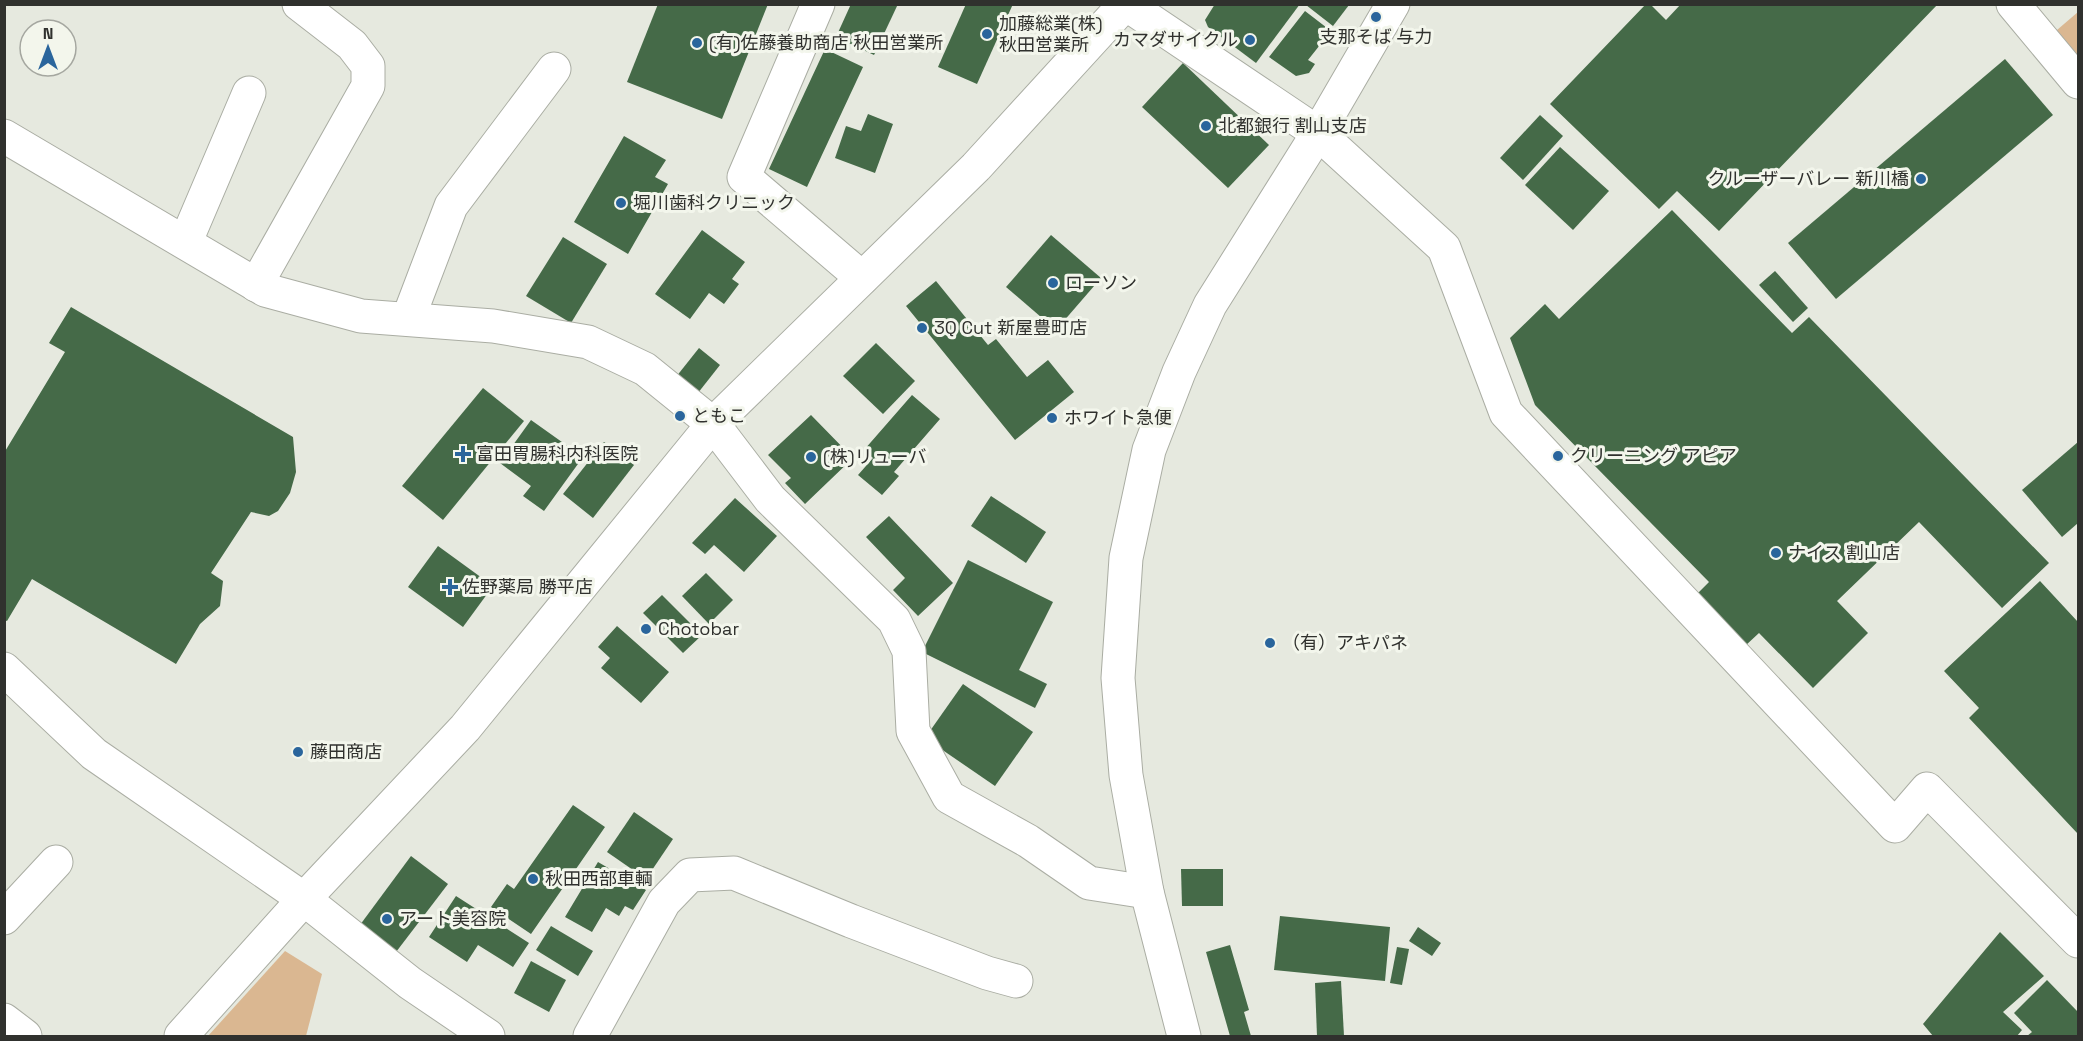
<svg xmlns="http://www.w3.org/2000/svg" width="2083" height="1041" font-family="'Space Grotesk','Noto Sans JP',sans-serif">
<style>
.green{fill:#dab791}
.building{fill:#456a48}
.lines{fill:none;stroke-linecap:round;stroke-linejoin:round}
.street-casing{stroke:#aaada3;stroke-width:35}
.secondary-casing{stroke:#aaada3;stroke-width:35}
.street{stroke:#fff;stroke-width:33}
.secondary{stroke:#fff;stroke-width:33}
.poi-dot{fill:#2a659c;stroke:#f3f6ec;stroke-width:2}
.labels{text-anchor:middle;stroke-width:6;stroke-linejoin:round;paint-order:stroke}
.poi-label{font-size:18px;fill:#30312e;stroke:#f3f6ec;text-anchor:start}
</style>
<rect width="100%" height="100%" fill="#e6e9df"/>
<g class="green">
<polygon points="2078,12 2078,69 2050,36"/>
<polygon points="285,951 322,974 306,1036 208,1036"/>
</g>
<g class="building">
<polygon points="658,4 768,4 722,119 627,82"/>
<polygon points="851,4 898,4 874,55 836,37"/>
<polygon points="966,4 1013,4 977,84 938,67"/>
<polygon points="1215,4 1300,4 1256,63 1208,27 1205,20"/>
<polygon points="1646,4 1650,4 1666,20 1681,4 1938,4 1719,231 1677,191 1659,209 1550,104"/>
<polygon points="1306,5 1349,5 1333,26"/>
<polygon points="1305,11 1331,31 1308,60 1315,64 1309,73 1296,76 1269,57"/>
<polygon points="825,49 863,67 807,187 769,169"/>
<polygon points="2005,59 2053,115 1836,299 1788,243"/>
<polygon points="1183,63 1269,145 1228,188 1142,107"/>
<polygon points="868,114 893,124 875,173 835,158 846,126 861,131"/>
<polygon points="1540,115 1563,136 1523,180 1500,158"/>
<polygon points="624,136 666,160 655,177 668,184 628,254 574,222"/>
<polygon points="1560,147 1609,191 1573,230 1525,185"/>
<polygon points="1672,210 1792,333 1809,317 2049,563 2002,608 1919,522 1837,601 1868,633 1813,688 1759,633 1745,646 1696,595 1709,582 1535,405 1510,338 1545,304 1559,319"/>
<polygon points="702,230 745,262 732,279 739,284 724,304 709,293 690,319 655,294"/>
<polygon points="1051,235 1101,278 1056,330 1006,287"/>
<polygon points="563,237 607,264 571,323 526,296"/>
<polygon points="1775,271 1808,308 1793,322 1759,285"/>
<polygon points="936,281 988,345 996,339 1027,377 1048,360 1074,392 1015,440 906,306"/>
<polygon points="71,307 293,437 296,472 290,493 278,511 269,516 251,512 211,573 223,581 220,606 200,624 176,664 32,579 7,621 4,620 4,453 65,352 49,343"/>
<polygon points="876,343 915,381 883,414 843,376"/>
<polygon points="699,348 720,365 694,398 672,382"/>
<polygon points="483,388 524,421 443,520 402,486"/>
<polygon points="912,395 940,419 894,472 899,476 882,495 858,475 873,458 864,450"/>
<polygon points="811,415 853,458 805,504 785,483 791,478 768,455"/>
<polygon points="531,420 583,457 544,511 523,496 531,486 500,463"/>
<polygon points="604,442 634,465 593,518 563,494"/>
<polygon points="2078,442 2078,523 2062,537 2022,490"/>
<polygon points="991,496 1046,532 1026,563 971,526"/>
<polygon points="735,498 777,536 744,572 714,545 705,554 692,543"/>
<polygon points="889,516 953,583 918,616 893,590 905,578 866,537"/>
<polygon points="438,546 493,586 463,627 408,587"/>
<polygon points="968,560 1053,602 1019,670 1047,684 1035,708 922,652"/>
<polygon points="706,573 733,600 709,624 682,596"/>
<polygon points="2040,581 2078,622 2078,834 1969,718 1979,708 1944,671"/>
<polygon points="662,595 702,635 683,653 643,613"/>
<polygon points="617,626 669,672 641,703 601,668 610,658 598,647"/>
<polygon points="963,684 1033,732 995,786 925,738"/>
<polygon points="573,805 605,827 531,934 491,907 507,884 514,889"/>
<polygon points="634,812 673,839 646,879 607,852"/>
<polygon points="411,856 448,884 393,956 357,929"/>
<polygon points="598,862 646,890 633,910 625,906 619,916 606,908 592,932 565,917"/>
<polygon points="1181,869 1223,869 1223,906 1182,906"/>
<polygon points="456,896 529,943 513,967 478,945 467,962 429,937"/>
<polygon points="1280,916 1390,927 1385,981 1274,970"/>
<polygon points="551,926 593,951 578,976 536,950"/>
<polygon points="1418,927 1441,943 1432,956 1409,941"/>
<polygon points="2000,932 2044,976 2003,1012 2022,1030 2017,1036 1933,1036 1923,1024"/>
<polygon points="1230,945 1249,1010 1244,1012 1251,1036 1230,1036 1206,952"/>
<polygon points="1397,947 1409,949 1402,985 1390,983"/>
<polygon points="531,961 566,980 549,1012 514,993"/>
<polygon points="2047,980 2078,1012 2078,1036 2027,1036 2032,1032 2014,1013"/>
<polygon points="1341,981 1344,1036 1317,1036 1315,983"/>
</g>
<g class="lines">
<defs>
<g id="street">
<polyline points="818,4 744,177 862,278"/>
<polyline points="2013,4 2078,82"/>
<polyline points="1318,133 1444,248 1506,413 1895,826 1927,789 2078,941"/>
<polyline points="4,136 265,290 361,316 493,326 588,342 645,369 713,424 770,499 894,620 909,651 913,731 949,797 1028,841 1089,883 1147,892"/>
<polyline points="186,241 249,93"/>
<polyline points="256,285 368,86 368,66 352,45 299,4"/>
<polyline points="408,319 451,206 554,69"/>
<polyline points="4,669 94,754 304,899 410,983 488,1036"/>
<polyline points="4,918 56,862"/>
<polyline points="4,1020 25,1036"/>
<polyline points="590,1036 664,902 690,875 734,873 851,921 987,973 1016,981"/>
</g>
<g id="secondary">
<polyline points="1126,4 1318,133"/>
<polyline points="181,1036 304,899 465,728 713,424 976,167 1125,4"/>
<polyline points="1184,1036 1147,892 1126,775 1118,678 1126,558 1149,450 1179,372 1210,305 1318,133 1393,4"/>
</g>
</defs>
<use href="#street" class="street-casing"/>
<use href="#secondary" class="secondary-casing"/>
<use href="#street" class="street"/>
<use href="#secondary" class="secondary"/>
</g>
<g class="poi-dot">
<circle cx="1376" cy="17" r="6"/>
<circle cx="987" cy="34" r="6"/>
<circle cx="1250" cy="40" r="6"/>
<circle cx="697" cy="43" r="6"/>
<circle cx="1206" cy="126" r="6"/>
<circle cx="1921" cy="179" r="6"/>
<circle cx="621" cy="203" r="6"/>
<circle cx="1053" cy="283" r="6"/>
<circle cx="922" cy="328" r="6"/>
<circle cx="680" cy="416" r="6"/>
<circle cx="1052" cy="418" r="6"/>
<path d="M460 445h6v6h6v6h-6v6h-6v-6h-6v-6h6z"/>
<circle cx="1558" cy="456" r="6"/>
<circle cx="811" cy="457" r="6"/>
<circle cx="1776" cy="553" r="6"/>
<path d="M447 578h6v6h6v6h-6v6h-6v-6h-6v-6h6z"/>
<circle cx="646" cy="629" r="6"/>
<circle cx="1270" cy="643" r="6"/>
<circle cx="298" cy="752" r="6"/>
<circle cx="533" cy="879" r="6"/>
<circle cx="387" cy="919" r="6"/>
</g>
<g class="labels">
<g class="poi-label">
<text x="999" y="30">加藤総業(株)<tspan x="999" dy="21">秋田営業所</tspan></text>
<text x="1376" y="43" text-anchor="middle">支那そば 与力</text>
<text x="1238" y="46" text-anchor="end">カマダサイクル</text>
<text x="709" y="49">(有)佐藤養助商店 秋田営業所</text>
<text x="1218" y="132">北都銀行 割山支店</text>
<text x="1909" y="185" text-anchor="end">クルーザーバレー 新川橋</text>
<text x="633" y="209">堀川歯科クリニック</text>
<text x="1065" y="289">ローソン</text>
<text x="934" y="334">3Q Cut 新屋豊町店</text>
<text x="692" y="422">ともこ</text>
<text x="1064" y="424">ホワイト急便</text>
<text x="476" y="460">富田胃腸科内科医院</text>
<text x="1570" y="462">クリーニング アピア</text>
<text x="823" y="463">(株)リューバ</text>
<text x="1788" y="559">ナイス 割山店</text>
<text x="462" y="593">佐野薬局 勝平店</text>
<text x="658" y="635">Chotobar</text>
<text x="1282" y="649">（有）アキパネ</text>
<text x="310" y="758">藤田商店</text>
<text x="545" y="885">秋田西部車輌</text>
<text x="399" y="925">アート美容院</text>
</g>
</g>
<rect width="2083" height="1041" fill="none" stroke="#30312e" stroke-width="12"/>
<g transform="translate(48 48)"><circle r="28" fill="#f3f6ec" stroke="#a5a7a0" stroke-width="1.5"/>
<path d="M0-4.5L10 22L0 15L-10 22Z" fill="#2a659c"/>
<text y="-9" font-size="16" font-weight="bold" text-anchor="middle" fill="#30312e">N</text>
</g>
</svg>
